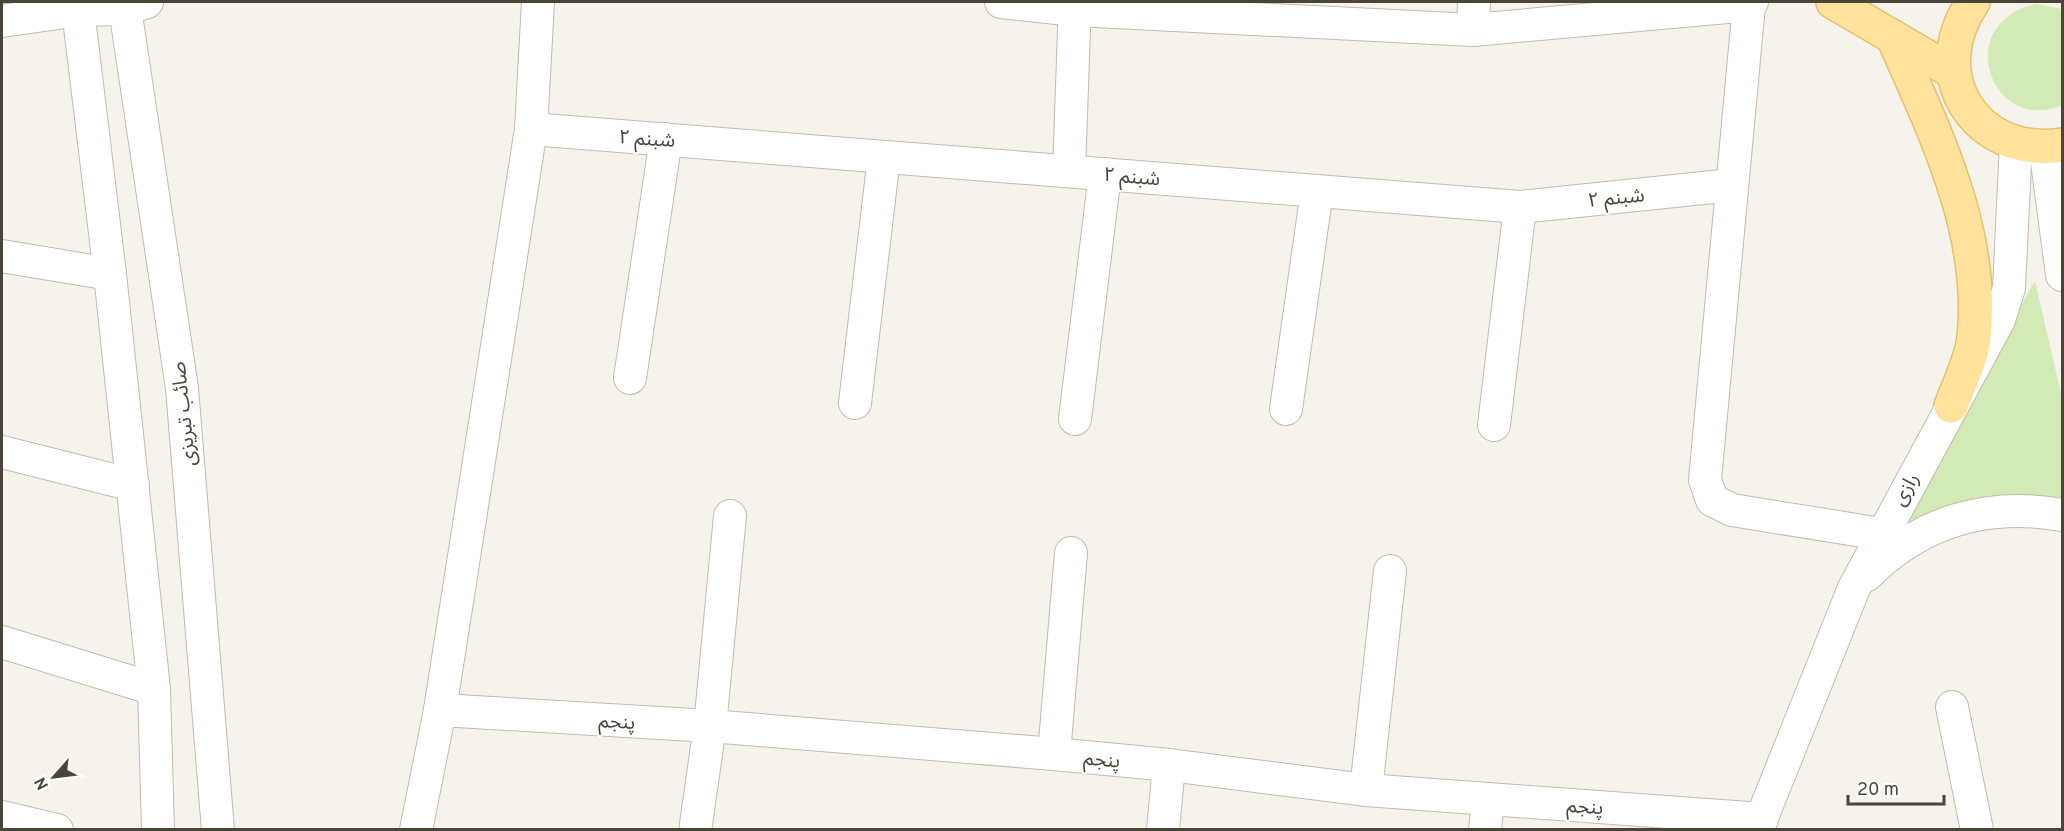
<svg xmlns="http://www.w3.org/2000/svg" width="2064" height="831" font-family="Overpass,'Noto Sans Arabic',sans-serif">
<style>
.green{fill:#d2eab5}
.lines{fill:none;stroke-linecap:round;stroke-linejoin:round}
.minor-casing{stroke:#c2bbae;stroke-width:34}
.major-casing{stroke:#e6c16a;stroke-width:36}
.minor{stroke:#fff;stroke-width:32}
.major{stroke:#ffe39c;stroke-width:33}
.labels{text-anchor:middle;stroke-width:4.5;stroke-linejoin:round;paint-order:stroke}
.street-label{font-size:20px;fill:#4b4439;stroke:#fff}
</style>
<rect width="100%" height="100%" fill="#f6f3ec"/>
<g class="green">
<path d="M2036,4L2062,9V105C1992,136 1950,23 2036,4Z"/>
<polygon points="2035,281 2062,398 2062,502 1992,496 1894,527"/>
</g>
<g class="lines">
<defs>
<g id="minor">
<polyline points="77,2 110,274 154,689 158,830"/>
<polyline points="124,2 182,388 218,830"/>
<polyline points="1001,2 1075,10 1473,30 1749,5"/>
<polyline points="1752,2 1749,5 1705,480 1712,500 1732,510 1881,534"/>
<polyline points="2,21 79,10 125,9 147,2"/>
<polyline points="1473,30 1474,2"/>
<polyline points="531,129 1520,207 1732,185"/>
<polyline points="2045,147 2062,275"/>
<polyline points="1069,171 1075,2"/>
<polyline points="2,256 110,274"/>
<polyline points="630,378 666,139"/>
<polyline points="855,403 884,157"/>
<polyline points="1286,409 1317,191"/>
<polyline points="1075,419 1105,174"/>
<polyline points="1494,425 1520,207"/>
<polyline points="2,452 133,485"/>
<path d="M1867,575C1921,521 1988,502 2062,515"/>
<polyline points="2,642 154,689"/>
<polyline points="1952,707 1977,830"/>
<polyline points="440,710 710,726 1054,754 1169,765 1366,790 1762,819"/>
<polyline points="1054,754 1071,553"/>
<polyline points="1366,790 1390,571"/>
<polyline points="2,817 57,830"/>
<polyline points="696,824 710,726 730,516"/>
<polyline points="416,830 440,710 531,129 538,2"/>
<polyline points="1163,830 1169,765"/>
<polyline points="1485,830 1488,799"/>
<polyline points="1757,830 1854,588 1999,320 2009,288 2016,143"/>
</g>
<g id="major">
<polyline points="1833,2 1953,72"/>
<path d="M1973,2C1923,75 1975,158 2062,145"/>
<path d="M1893,37C1934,131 1985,231 1974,337C1972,359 1959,384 1951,406"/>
</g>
</defs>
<use href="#minor" class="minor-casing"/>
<use href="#major" class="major-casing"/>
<use href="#minor" class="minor"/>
<use href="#major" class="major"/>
</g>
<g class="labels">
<g class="street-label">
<text transform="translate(647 138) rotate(4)" y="7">شبنم ۲</text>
<text transform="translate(1132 176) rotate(5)" y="7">شبنم ۲</text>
<text transform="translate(1616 197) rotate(-6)" y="7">شبنم ۲</text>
<text transform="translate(183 414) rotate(-96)" y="7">صائب تبریزی</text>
<text transform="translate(1905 489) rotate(-61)" y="7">رازی</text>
<text transform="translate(617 721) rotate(3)" y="7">پنجم</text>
<text transform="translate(1102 759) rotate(5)" y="7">پنجم</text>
<text transform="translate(1585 806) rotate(4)" y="7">پنجم</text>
</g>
</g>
<rect width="2064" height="831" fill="none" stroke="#4b4439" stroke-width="6"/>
<g transform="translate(54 777) rotate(242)" stroke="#ffffff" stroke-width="4.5" paint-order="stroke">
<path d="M0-4.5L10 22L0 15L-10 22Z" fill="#4b4439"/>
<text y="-9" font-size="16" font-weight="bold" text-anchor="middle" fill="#4b4439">N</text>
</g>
<path d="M1848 795v9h96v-9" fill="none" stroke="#4b4439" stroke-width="3"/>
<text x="1857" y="795" font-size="18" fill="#4b4439" stroke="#ffffff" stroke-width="4.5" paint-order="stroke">20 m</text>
</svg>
